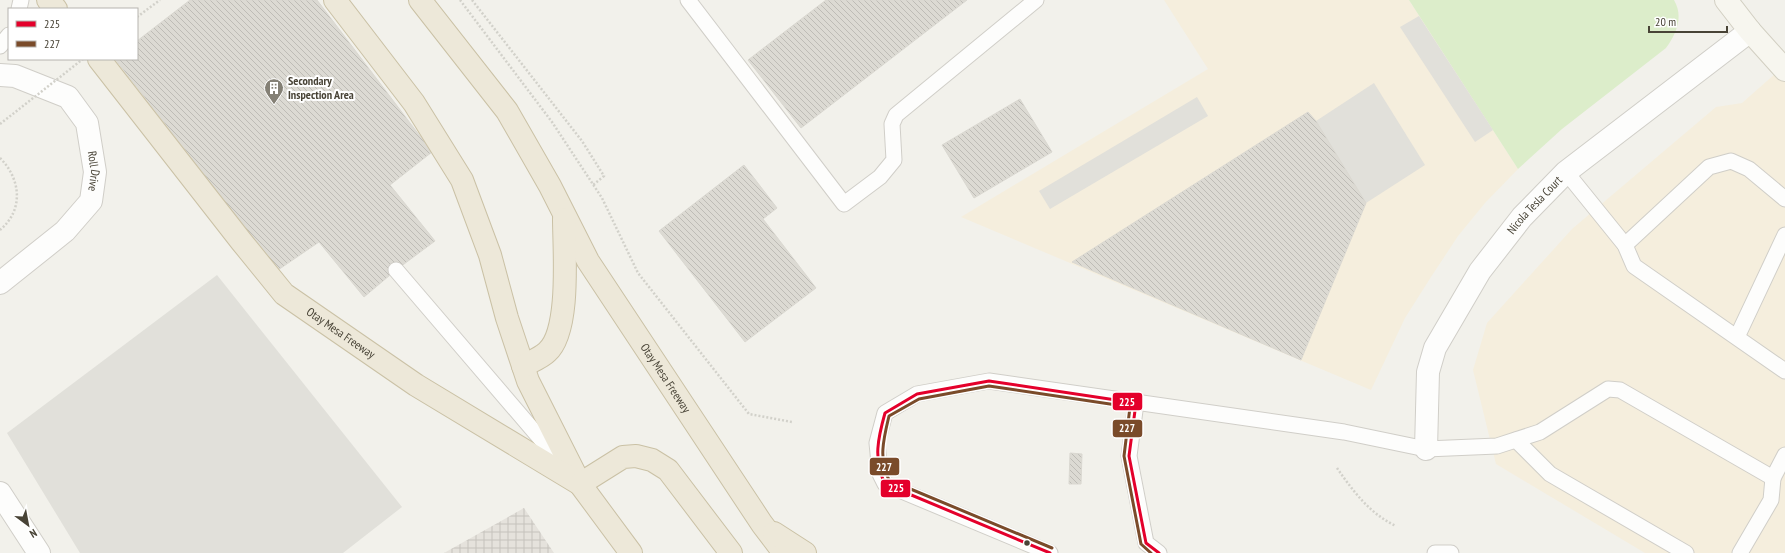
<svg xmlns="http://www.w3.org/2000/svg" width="1785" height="553" font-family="'PT Sans Narrow',sans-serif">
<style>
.commercial{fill:#f5eedd}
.industrial{fill:url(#industrial-grid)}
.green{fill:#dcedca}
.parking{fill:#e1e0da}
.building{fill:url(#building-back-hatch);stroke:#dad8d1}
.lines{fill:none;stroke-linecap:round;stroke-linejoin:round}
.lane-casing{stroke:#d0cec8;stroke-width:17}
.street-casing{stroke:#d0cec8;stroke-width:24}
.secondary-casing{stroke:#d2cfc2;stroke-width:24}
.highway-casing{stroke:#cac1a5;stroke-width:24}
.path{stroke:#d2d1ca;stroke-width:2.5;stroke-dasharray:2 2;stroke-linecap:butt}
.lane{stroke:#fdfdfc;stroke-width:15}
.street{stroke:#fdfdfc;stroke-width:22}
.secondary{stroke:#f7f6ef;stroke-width:22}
.highway{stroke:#ede8d9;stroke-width:22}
.path-bridge{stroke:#d2d1ca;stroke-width:2.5;stroke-dasharray:2 2;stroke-linecap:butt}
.bus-1-casing{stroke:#fff;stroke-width:6}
.bus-2-casing{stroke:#fff;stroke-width:6}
.bus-1{stroke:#e4002b;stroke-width:3}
.bus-2{stroke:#7a4b2a;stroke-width:3}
.bus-dot{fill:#484336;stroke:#fff;stroke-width:1.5}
.labels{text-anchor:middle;stroke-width:4;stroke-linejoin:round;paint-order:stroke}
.poi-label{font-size:12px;font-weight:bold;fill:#484336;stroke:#fff;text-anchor:start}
.street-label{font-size:12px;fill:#484336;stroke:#fff}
.line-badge{stroke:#fff;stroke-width:1.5}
.badge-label{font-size:11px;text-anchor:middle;font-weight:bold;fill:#fff}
</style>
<defs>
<pattern id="industrial-grid" width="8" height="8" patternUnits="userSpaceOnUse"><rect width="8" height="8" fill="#e5e2dc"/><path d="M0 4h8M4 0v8" fill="none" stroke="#c6c3bd"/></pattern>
<pattern id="building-back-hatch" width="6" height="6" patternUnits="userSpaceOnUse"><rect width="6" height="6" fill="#dcdad3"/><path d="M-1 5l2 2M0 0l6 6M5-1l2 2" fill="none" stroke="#bebcb6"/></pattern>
</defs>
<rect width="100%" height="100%" fill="#f2f1eb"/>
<g class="commercial">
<polygon points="1164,0 1409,0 1518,169 1485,203 1458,236 1431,277 1405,318 1371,390 961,217 1208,69"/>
<polygon points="1785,65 1785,553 1645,553 1496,464 1473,370 1487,323 1572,229 1716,107 1742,103"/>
</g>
<polygon class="industrial" points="524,508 554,553 444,553"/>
<path class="green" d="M1409,0H1674C1684,17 1676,34 1666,48L1562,129L1518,169Z"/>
<g class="parking">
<polygon points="1419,16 1493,130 1475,142 1400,27"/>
<polygon points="1374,83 1425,165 1366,203 1316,121"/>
<polygon points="1197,97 1208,116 1050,209 1039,191"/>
<polygon points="217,275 402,507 343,553 80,553 7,433"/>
</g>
<g class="building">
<polygon points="190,0 317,0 432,152 390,185 435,241 396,270 364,297 319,242 278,270 115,59 137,59 137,41"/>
<polygon points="826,0 967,0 801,128 748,60"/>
<polygon points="1020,99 1052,152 974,198 942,145"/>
<polygon points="1308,112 1316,121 1366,203 1301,360 1072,262"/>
<polygon points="744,165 777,208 763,219 816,288 745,342 659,231"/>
<polygon points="1070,453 1082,454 1081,484 1069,484"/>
</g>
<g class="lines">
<defs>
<g id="lane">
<polyline points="688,0 844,204 880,177 894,160 892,124 896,115 1036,0"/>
<polyline points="19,9 21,0"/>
<polyline points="0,46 9,35"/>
<polyline points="1566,172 1625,245 1634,266 1785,371"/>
<polyline points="1625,245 1709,167 1731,161 1749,169 1785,199"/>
<polyline points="396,270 563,465"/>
<polyline points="1737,337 1785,235"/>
<polyline points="1136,403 1129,456 1146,543 1159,553"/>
<polyline points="1516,440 1550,474 1686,553"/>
<polyline points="1050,553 885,484 880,474 877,443 885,413 917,394 989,381 1344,432 1426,449 1497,446 1540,432 1608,389 1620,390 1773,478 1785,455"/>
<polyline points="1435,553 1451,553"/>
<polyline points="1740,553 1771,500 1773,478"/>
</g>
<g id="street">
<path id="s1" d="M0,75L15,76L68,97L87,123L95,172L91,201L65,231L0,283"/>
<path id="s2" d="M1426,449L1428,372L1435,348L1480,271L1522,217L1566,172L1750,31"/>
<polyline points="0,493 39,553"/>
</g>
<polyline id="secondary" points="1726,0 1750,31 1785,70"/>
<g id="highway">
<polyline points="48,0 56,9"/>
<polyline points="335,0 414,103 462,180 490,255 507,318 528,381 580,484"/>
<path id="s3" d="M420,0L507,111L550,186L588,261L762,524L784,553"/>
<path id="s4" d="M99,59L241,241L284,294L416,385L580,484L631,553"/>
<path d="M523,366C530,362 541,358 547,352C571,331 564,250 564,219"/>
<polyline points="580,484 623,457 636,456 652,460 668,470 731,553"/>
<polyline points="774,533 805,553"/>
</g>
</defs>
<use href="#lane" class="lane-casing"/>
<use href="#street" class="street-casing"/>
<use href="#secondary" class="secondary-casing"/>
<use href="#highway" class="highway-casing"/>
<g class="path">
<polyline points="460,0 552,122 602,198 638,273 749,414 792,422"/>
<polyline points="472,0 582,141 604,176 593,185"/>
<polyline points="137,17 160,0"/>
<path d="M0,158C21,179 24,210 0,230"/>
<path d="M1337,468C1353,491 1370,514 1396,526"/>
</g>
<use href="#lane" class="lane"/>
<use href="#street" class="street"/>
<use href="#secondary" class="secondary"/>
<use href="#highway" class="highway"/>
<polyline class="path-bridge" points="0,124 83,59"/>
<defs>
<path id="bus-1" d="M1050,553L885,484C873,459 878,438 885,413L917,394L989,381L1136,403L1129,456L1146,543L1159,553"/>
<path id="bus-2" d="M1052,548L889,480C878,459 884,437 889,416L919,399L989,386L1130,407L1124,456L1141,544L1151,553"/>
</defs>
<use href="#bus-1" class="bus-1-casing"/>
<use href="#bus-2" class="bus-2-casing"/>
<use href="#bus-1" class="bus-1"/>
<use href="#bus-2" class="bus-2"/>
</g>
<defs>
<symbol id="building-pin" viewBox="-11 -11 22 30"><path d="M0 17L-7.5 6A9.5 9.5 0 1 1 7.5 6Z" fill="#848075" stroke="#fff"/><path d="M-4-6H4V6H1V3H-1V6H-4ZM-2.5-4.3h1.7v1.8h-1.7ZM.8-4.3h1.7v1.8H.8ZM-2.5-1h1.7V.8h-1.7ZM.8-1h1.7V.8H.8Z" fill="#fff"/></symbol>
</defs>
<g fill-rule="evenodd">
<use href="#building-pin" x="263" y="77" width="22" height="30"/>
</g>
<circle class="bus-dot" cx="1027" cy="543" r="3.5"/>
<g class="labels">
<g class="poi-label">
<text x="288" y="85">Secondary<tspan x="288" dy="14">Inspection Area</tspan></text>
</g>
<g class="street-label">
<text dy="4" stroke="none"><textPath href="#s1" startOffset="153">Roll Drive</textPath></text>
<text dy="4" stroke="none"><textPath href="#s2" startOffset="277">Nicola Tesla Court</textPath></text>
<text dy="4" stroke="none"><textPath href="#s4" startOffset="368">Otay Mesa Freeway</textPath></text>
<text dy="4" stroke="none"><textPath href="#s3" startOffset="452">Otay Mesa Freeway</textPath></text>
</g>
</g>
<g class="line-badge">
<rect x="1112" y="392" width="31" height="19" rx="4" fill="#e4002b"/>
<rect x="1112" y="419" width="31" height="19" rx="4" fill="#7a4b2a"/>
<rect x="869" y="457" width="31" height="19" rx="4" fill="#7a4b2a"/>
<rect x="880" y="479" width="31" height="19" rx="4" fill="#e4002b"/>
</g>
<g class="badge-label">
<text x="1127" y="406">225</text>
<text x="1127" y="432">227</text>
<text x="884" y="471">227</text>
<text x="896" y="492">225</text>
</g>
<rect x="8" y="8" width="130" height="52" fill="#ffffff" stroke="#b6b4af"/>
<rect x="16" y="21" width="20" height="6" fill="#e4002b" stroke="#b6b4af"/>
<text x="44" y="28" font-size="12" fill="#484336">225</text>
<rect x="16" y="41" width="20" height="6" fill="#7a4b2a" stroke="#b6b4af"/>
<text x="44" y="48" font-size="12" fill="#484336">227</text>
<g transform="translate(28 525) rotate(148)" stroke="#ffffff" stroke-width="3" paint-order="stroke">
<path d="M0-3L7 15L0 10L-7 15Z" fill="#484336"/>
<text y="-6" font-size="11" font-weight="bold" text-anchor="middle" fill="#484336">N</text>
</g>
<path d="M1649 26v6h78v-6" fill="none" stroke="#484336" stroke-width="2"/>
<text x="1655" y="26" font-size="12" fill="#484336" stroke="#ffffff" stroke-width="3" paint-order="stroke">20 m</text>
</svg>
